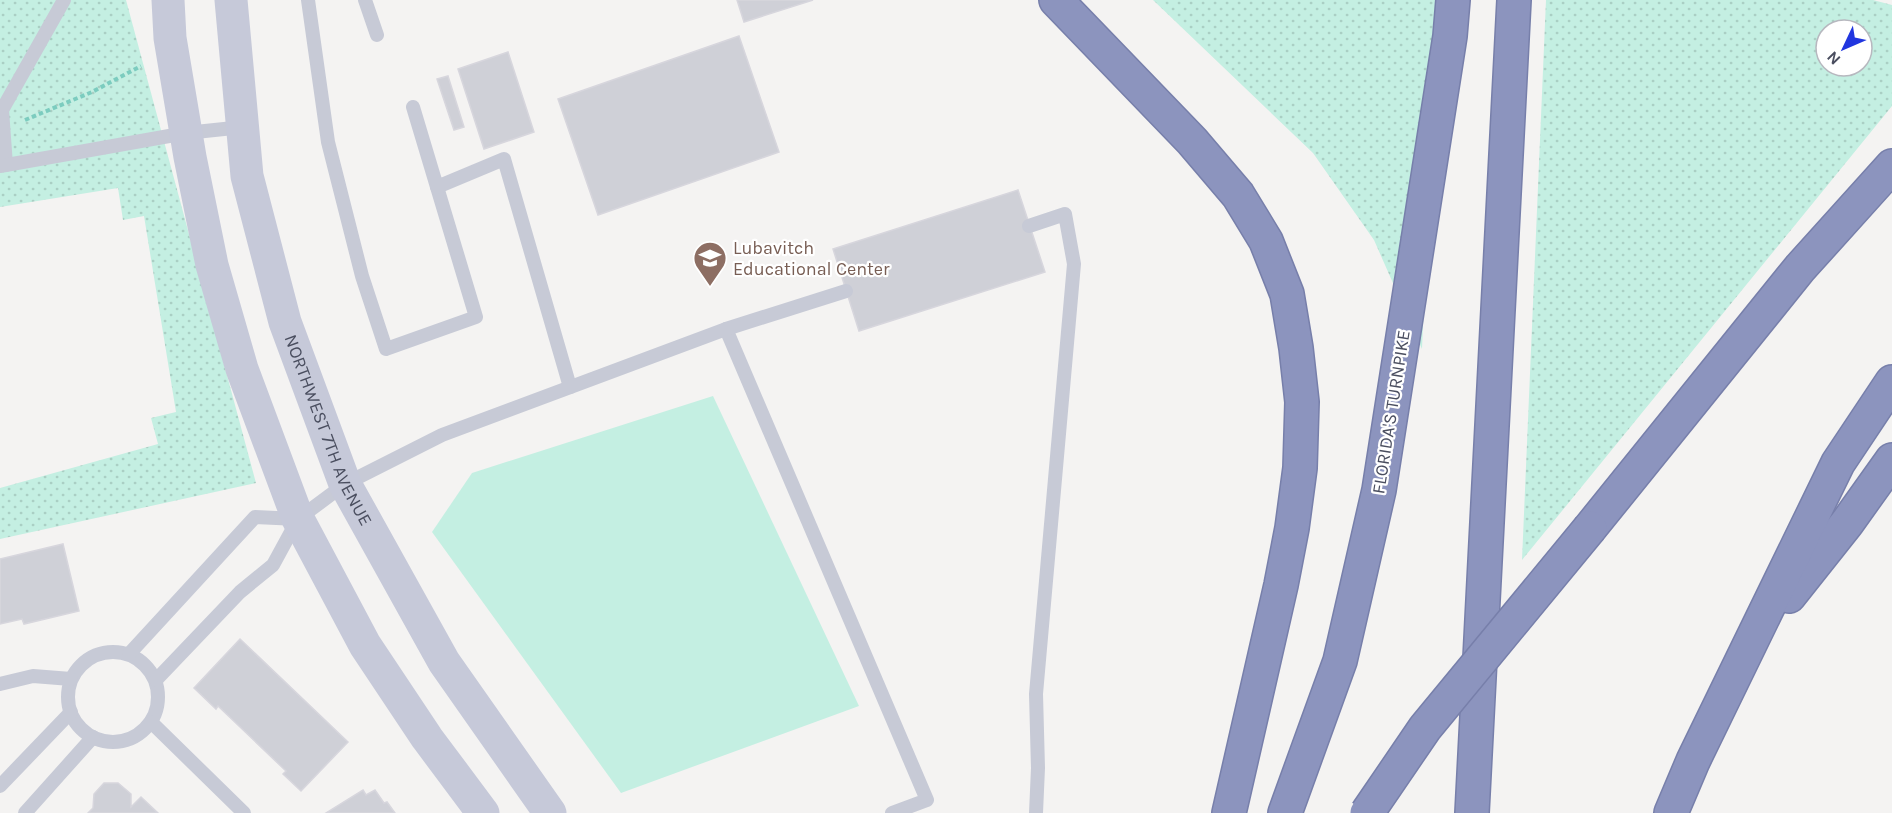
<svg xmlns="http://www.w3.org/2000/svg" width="1892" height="813" font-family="Karla,sans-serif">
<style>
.grass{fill:url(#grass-dots);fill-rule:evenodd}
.pitch{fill:#c4efe2}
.building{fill:#cfd0d7;stroke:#d7d6dd;stroke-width:1.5}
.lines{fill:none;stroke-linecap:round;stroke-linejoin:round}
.highway-casing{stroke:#777faa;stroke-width:36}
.path{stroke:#7cccbf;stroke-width:4;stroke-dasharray:4.5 3;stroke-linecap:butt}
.lane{stroke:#c7cad6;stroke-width:14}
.secondary{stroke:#c6c9d9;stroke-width:33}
.highway{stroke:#8c94be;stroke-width:33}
.highway-bridge-casing{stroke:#777faa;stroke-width:36;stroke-linecap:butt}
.highway-bridge{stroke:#8c94be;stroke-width:33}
.labels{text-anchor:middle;stroke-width:4.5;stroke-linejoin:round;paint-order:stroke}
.education-label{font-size:18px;fill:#785e54;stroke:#fff;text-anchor:start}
.street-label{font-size:18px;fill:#4a4e5f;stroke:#fff}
</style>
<defs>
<pattern id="grass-dots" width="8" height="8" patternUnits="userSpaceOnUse" patternTransform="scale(1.5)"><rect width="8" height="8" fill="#c4efe2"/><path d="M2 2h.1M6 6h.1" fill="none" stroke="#aacfc4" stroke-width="1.8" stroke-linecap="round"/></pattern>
</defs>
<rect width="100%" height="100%" fill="#f4f3f2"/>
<g class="grass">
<polygon points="0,0 126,0 256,483 0,539 0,488 158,444 151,418 176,412 144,216 123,220 118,188 0,207"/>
<polygon points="1153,0 1437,0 1422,349 1374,240 1313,153"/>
<path d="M1546,0H1873L1892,5V106L1522,560ZM1826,30H1862V66H1826Z"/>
</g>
<polygon class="pitch" points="713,396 859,706 621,793 432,532 472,473"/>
<g class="building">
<polygon points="737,0 813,0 744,22"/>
<polygon points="739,36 779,152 598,215 558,99"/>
<polygon points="508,52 534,132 484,149 458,69"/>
<polygon points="448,76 464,127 454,130 437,79"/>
<polygon points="1018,190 1045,272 859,331 833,249"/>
<polygon points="63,544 79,611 24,624 22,619 0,624 0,559"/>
<polygon points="240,639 348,742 301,791 283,774 286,771 218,706 216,709 194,688"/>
<polygon points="104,783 118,783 131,794 131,807 141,797 158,813 88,813 93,808 94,794"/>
<polygon points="363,790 366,795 375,790 384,803 387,802 395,813 326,813"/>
</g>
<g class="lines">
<defs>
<g id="highway">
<polyline points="1056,0 1192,141 1238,195 1266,241 1287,294 1296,348 1302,402 1300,468 1292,528 1281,585 1229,813"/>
<polyline points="1590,528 1800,268 1892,166"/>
<polyline points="1789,596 1847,523 1892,460"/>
<polyline points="1285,813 1340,661 1379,490 1450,36 1453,0"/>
<polyline points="1472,813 1514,0"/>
<polyline points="1671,813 1693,761 1838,463 1892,382"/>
</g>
</defs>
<use href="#highway" class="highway-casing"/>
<polyline class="path" points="25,120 92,92 141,66"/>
<g class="lane">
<polyline points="308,0 328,142 362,276 386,349 476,317 437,187"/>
<polyline points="365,0 377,35"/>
<polyline points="413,107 437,187 504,159 570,387"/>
<polyline points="6,165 2,110 64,0"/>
<polyline points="0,166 186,133 243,127"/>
<polyline points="1029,226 1065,214 1074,264 1036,694 1038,768 1036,813"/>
<polyline points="726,329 927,800 892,813"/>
<circle cx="113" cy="697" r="45"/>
<polyline points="129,654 255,517 298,519"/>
<polyline points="156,680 240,592 273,565 298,519 345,484 442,435 726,329 846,291"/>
<polyline points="0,684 33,676 71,679"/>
<polyline points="151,722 244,813"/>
<polyline points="0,786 71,712"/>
<polyline points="25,813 93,737"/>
</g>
<g class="secondary">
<polyline points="168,0 170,38 190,157 212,265 242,369 298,519 365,645 427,738 483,813"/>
<path id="s1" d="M231,0L247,176L285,322L345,484L444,662L550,813"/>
</g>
<use href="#highway" class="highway"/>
<defs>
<polyline id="highway-bridge" points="1367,813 1425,728 1590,528"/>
</defs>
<use href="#highway-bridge" class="highway-bridge-casing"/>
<use href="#highway-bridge" class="highway-bridge"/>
</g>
<defs>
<symbol id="school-pin" viewBox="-11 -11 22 30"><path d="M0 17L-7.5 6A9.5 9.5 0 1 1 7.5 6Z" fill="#8d6e63" stroke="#fff"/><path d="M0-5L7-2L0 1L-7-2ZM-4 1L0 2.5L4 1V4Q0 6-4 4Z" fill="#fff"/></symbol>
</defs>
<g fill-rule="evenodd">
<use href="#school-pin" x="691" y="239" width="38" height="52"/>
</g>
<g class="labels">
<g class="education-label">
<text x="733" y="254">Lubavitch<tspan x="733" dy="21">Educational Center</tspan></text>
</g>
<g class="street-label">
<text transform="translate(1391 412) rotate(-81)" y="6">FLORIDA'S TURNPIKE</text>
<text dy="6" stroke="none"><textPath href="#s1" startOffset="444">NORTHWEST 7TH AVENUE</textPath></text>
</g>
</g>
<g transform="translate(1844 48) rotate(226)"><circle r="28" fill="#ffffff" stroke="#b7b8bf" stroke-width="1.5"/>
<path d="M0-4.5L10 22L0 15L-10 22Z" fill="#2136df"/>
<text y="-9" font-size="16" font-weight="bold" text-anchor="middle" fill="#4a4e5f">N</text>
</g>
</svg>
